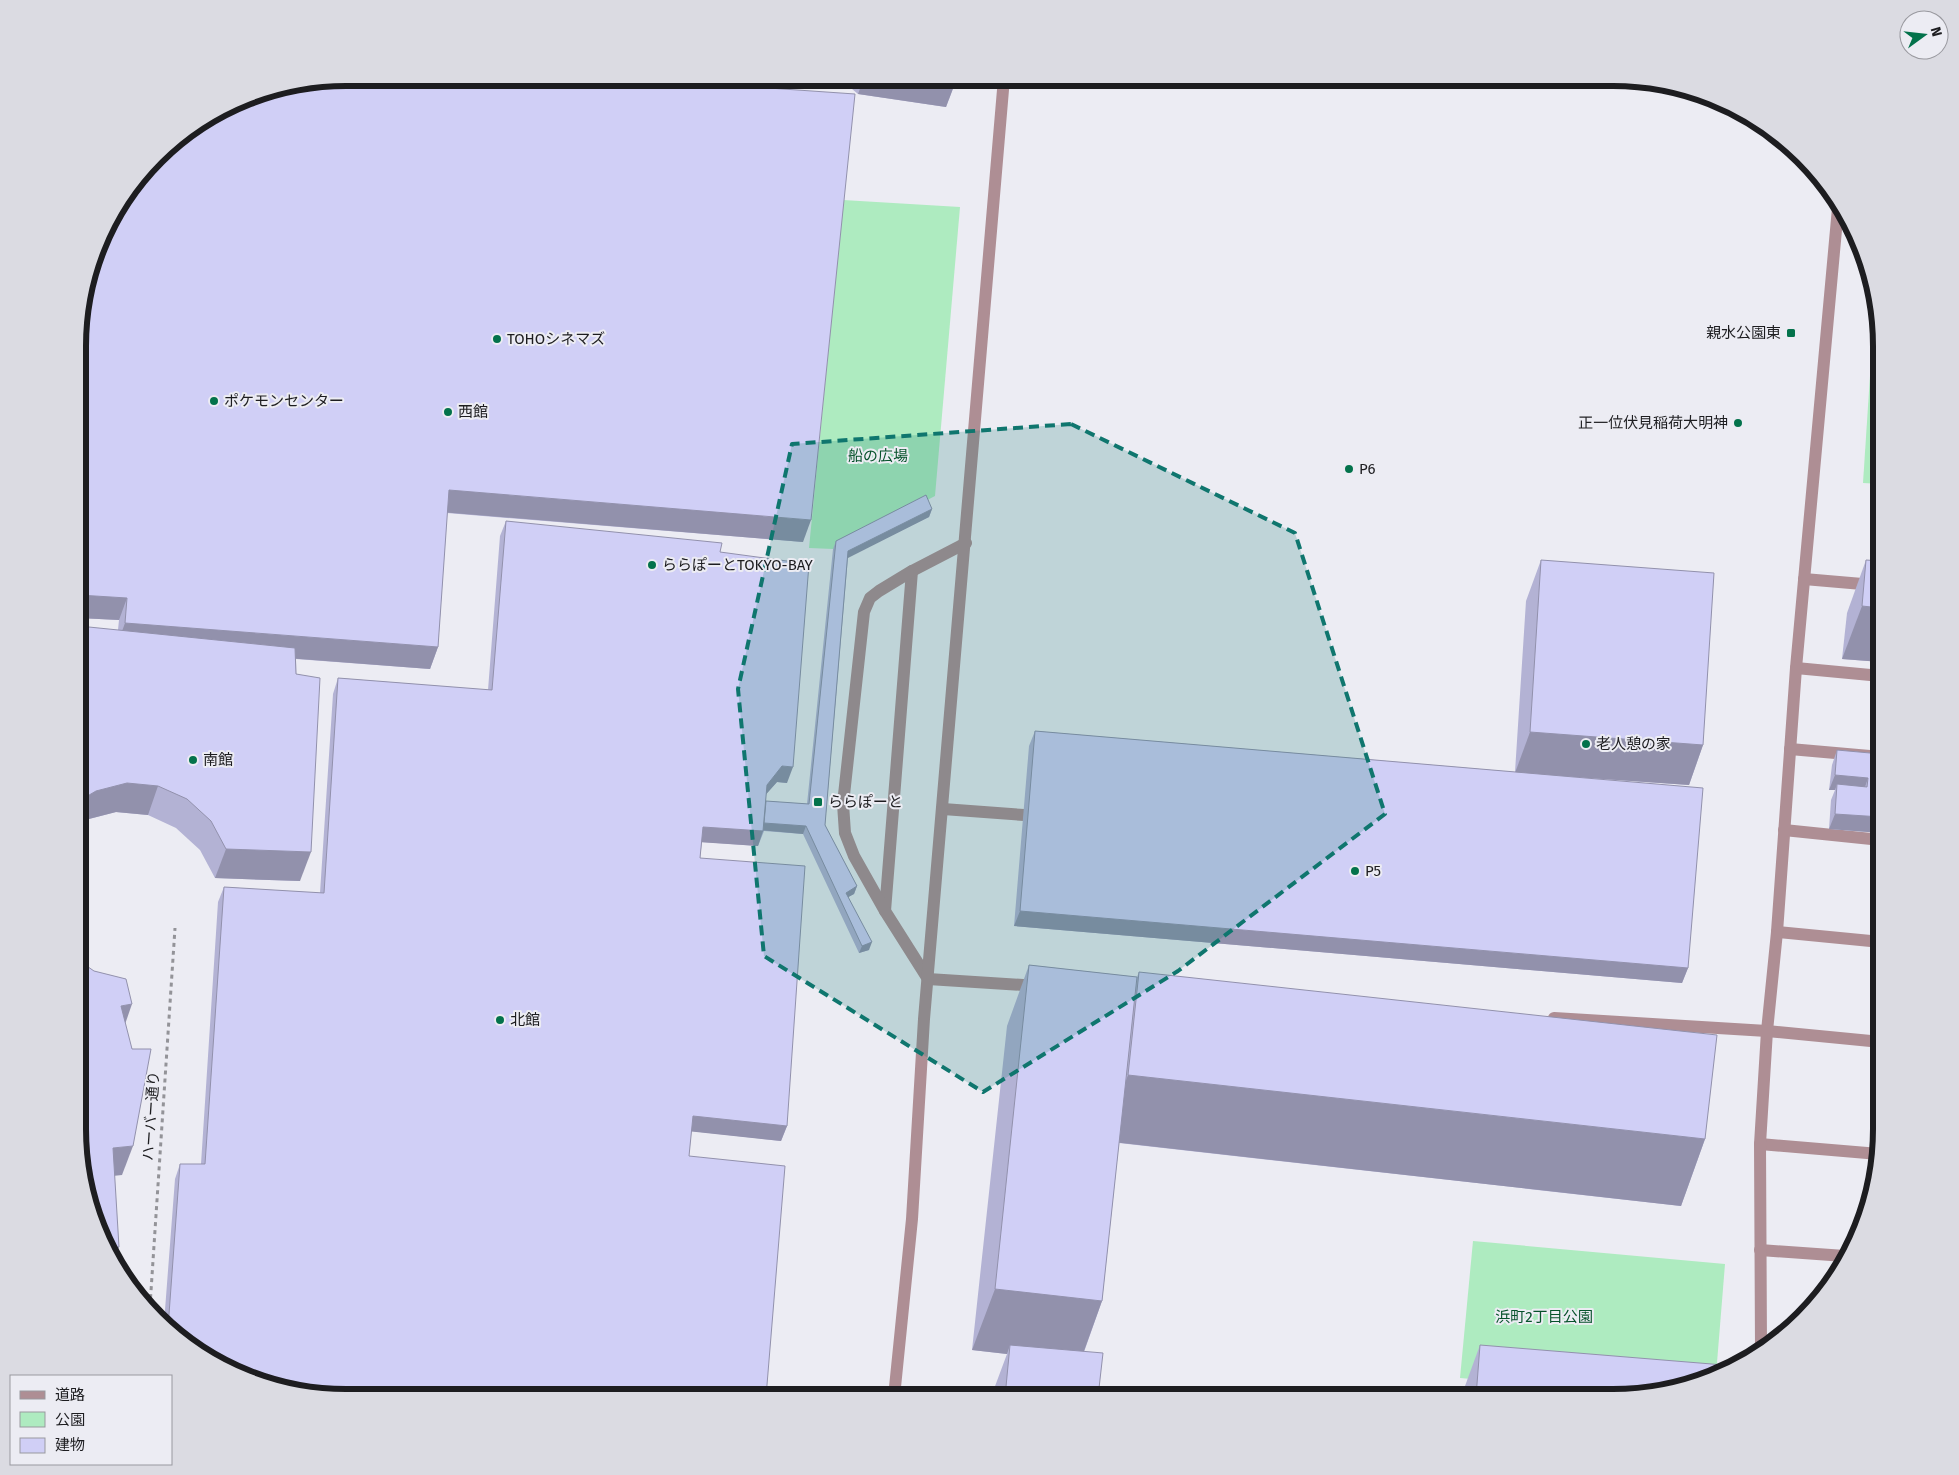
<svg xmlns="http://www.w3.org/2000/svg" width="1959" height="1475" font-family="'Fira Sans','Noto Sans JP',sans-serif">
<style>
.green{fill:#aeebc0}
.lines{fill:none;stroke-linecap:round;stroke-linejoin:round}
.path{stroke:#939398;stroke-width:3;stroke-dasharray:4 4;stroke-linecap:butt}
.service{stroke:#ae8e94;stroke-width:12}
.minor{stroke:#ae8e94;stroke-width:12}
.tertiary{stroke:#ae8e94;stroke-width:12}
.wall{fill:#b3b2d4}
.shaded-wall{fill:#9291ac}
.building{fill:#d0cff6;stroke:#9291ac}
.marked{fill:#0f766e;fill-opacity:0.2;stroke:#0f766e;stroke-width:4;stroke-dasharray:10 6;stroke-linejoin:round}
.poi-dot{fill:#03724b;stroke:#ececf3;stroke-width:2}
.labels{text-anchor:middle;stroke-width:4;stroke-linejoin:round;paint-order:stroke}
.poi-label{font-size:15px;fill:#1d1d20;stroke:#ececf3;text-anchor:start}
.park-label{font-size:15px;fill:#06522b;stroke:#ececf3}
.street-label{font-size:15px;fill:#1d1d20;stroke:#ececf3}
.rim{fill:none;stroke:#1d1d20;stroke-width:6}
</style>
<rect width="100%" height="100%" fill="#ececf3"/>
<g class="green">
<polygon points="843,200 960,207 935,496 833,549 809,548"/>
<polygon points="1875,299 1881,346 1881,484 1863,483"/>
<polygon points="1473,1241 1725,1264 1716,1375 1645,1394 1460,1378"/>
</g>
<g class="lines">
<polyline class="path" points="150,1306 175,928"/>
<g class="service">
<polyline points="1796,668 1881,676"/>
<polyline points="1790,749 1881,757"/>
<polyline points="943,809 1024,815"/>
<polyline points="1784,830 1881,840"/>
<polyline points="885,911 912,571"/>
<polyline points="1777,932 1881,942"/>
<polyline points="928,979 885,911 854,856 845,833 843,804 864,612 870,598 879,591 912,571 966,543"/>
<polyline points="1767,1031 1881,1042"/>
<polyline points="1760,1250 1845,1256"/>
</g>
<g class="minor">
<polyline points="1804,579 1874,585"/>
<polyline points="928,979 1038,986"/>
<polyline points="1554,1018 1767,1031"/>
<polyline points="1760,1144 1879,1154"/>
</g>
<g class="tertiary">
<polyline points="1761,1347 1760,1144 1767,1031 1777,932 1796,668 1838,208"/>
<polyline points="894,1397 912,1219 924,1019 1004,78"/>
</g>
</g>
<g class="wall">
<polygon points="839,78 957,78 946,107 858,94"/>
<polygon points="113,212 803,542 447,513 438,647 430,669 296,659 300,881 215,878 200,850 176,828 148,815 116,812 85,820 118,630 119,620 79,618 80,311"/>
<polygon points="1881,502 1881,560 1877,560"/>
<polygon points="932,509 929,517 848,557 825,825 857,886 854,894 848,897 869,950 859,953 803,834 764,831 758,846 702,842 700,858 787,1126 781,1141 691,1131 169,1331 164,1323 175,1179 180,1164 201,1164 218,902 224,887 320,893 333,694 338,678 488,690 500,536 506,521 720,552 787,783 777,782 766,794 766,801 807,804 833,549 836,541"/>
<polygon points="1541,560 1703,745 1689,785 1573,777 1688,968 1682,983 1014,926 1029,746 1035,731 1515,772 1526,601"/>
<polygon points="1866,560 1881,561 1881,662 1842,659 1847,613"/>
<polygon points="1837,750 1881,754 1881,833 1829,829 1831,800 1835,790 1829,790 1832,765"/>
<polygon points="1029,965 1137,977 1139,972 1705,1139 1681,1206 1119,1143 1102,1301 1084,1352 1098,1397 991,1397 1007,1354 972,1350 1007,1026"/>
<polygon points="1480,1345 1612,1398 1461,1397"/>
</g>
<g class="shaded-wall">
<polygon points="864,78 957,78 946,107 858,94"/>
<polygon points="449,490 811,520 803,542 440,512"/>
<polygon points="932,509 929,517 846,559 848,551"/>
<polygon points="1881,547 1881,560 1877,560"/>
<polygon points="79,595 127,598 119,620 79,618"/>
<polygon points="1862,606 1881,608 1881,662 1842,659"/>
<polygon points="125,623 438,647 430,669 117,645"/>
<polygon points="1530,732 1703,745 1689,785 1515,773"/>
<polygon points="782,766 793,767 787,783 777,782 761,800 767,785"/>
<polygon points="1835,775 1868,778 1863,793 1837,784 1835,790 1829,790"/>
<polygon points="127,783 158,786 148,815 116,812 85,820 79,824 79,801 96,791"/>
<polygon points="1835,814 1881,817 1881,833 1829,829"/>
<polygon points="762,823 806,826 803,834 759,830"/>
<polygon points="703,827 763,831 758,846 698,842"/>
<polygon points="226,849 311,852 300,881 215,878"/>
<polygon points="857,886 854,894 843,900 846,893"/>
<polygon points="1020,911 1688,968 1682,983 1014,926"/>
<polygon points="872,942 869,950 859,953 862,946"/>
<polygon points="132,1004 122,1033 121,1006"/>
<polygon points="1128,1075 1705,1139 1681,1206 1104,1141"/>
<polygon points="693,1116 787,1126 781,1141 687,1131"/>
<polygon points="133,1146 122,1175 103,1177 113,1148"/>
<polygon points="119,1247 115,1260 107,1250 108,1248"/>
<polygon points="995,1289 1102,1301 1080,1362 1010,1345 1007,1354 972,1350"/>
</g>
<g class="building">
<polygon points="347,78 624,78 855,94 811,520 449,490 438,647 125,623 127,598 79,595 80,310 113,212 169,144 260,92"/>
<polygon points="926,495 932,509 848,551 825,825 857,886 846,893 872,942 862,946 806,826 764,823 766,801 809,804 836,541"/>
<polygon points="506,521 722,543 720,552 809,564 793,767 782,766 767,785 763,831 703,827 700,858 805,866 787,1126 693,1116 689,1156 785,1166 766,1397 329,1397 244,1377 169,1331 168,1328 180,1164 205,1164 224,887 324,893 338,678 492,690"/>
<polygon points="1541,560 1714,573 1703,745 1530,732"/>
<polygon points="1866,560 1881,561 1881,608 1862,606"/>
<polygon points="79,626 295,648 296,674 320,678 311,852 226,849 211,821 187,799 158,786 127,783 96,791 79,801"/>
<polygon points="1035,731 1703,788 1688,968 1020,911"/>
<polygon points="1837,750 1881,754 1881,817 1835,814 1837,784 1867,787 1868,778 1835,775"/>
<polygon points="78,960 94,971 126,979 132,1004 121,1006 132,1049 151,1049 133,1146 113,1148 119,1247 108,1248 109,1252 105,1248 78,1146"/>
<polygon points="1029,965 1137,977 1102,1301 995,1289"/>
<polygon points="1139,972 1717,1035 1705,1139 1128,1075"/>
<polygon points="1010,1345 1103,1353 1098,1397 1005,1397"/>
<polygon points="1480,1345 1736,1366 1731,1370 1665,1392 1612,1398 1476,1397"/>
<polygon points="1124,1394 1156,1397 1123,1397"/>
</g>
<path class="marked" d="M1071,424L1295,533L1385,814L1178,971L983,1092L764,956L738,689L792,444Z"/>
<g class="poi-dot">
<rect x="1786" y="328" width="10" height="10" rx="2.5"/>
<circle cx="497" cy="339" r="5"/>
<circle cx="214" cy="401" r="5"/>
<circle cx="448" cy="412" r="5"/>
<circle cx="1738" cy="423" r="5"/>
<circle cx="1349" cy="469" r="5"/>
<circle cx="652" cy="565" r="5"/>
<circle cx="1586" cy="744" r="5"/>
<circle cx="193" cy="760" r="5"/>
<rect x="813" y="797" width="10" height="10" rx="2.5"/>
<circle cx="1355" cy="871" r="5"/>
<circle cx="500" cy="1020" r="5"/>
</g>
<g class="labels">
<g class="poi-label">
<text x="1781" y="338" text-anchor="end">親水公園東</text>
<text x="507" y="344">TOHOシネマズ</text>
<text x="224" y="406">ポケモンセンター</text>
<text x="458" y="417">西館</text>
<text x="1728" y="428" text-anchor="end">正一位伏見稲荷大明神</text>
<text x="1359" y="474">P6</text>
<text x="662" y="570">ららぽーとTOKYO-BAY</text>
<text x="1596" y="749">老人憩の家</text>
<text x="203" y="765">南館</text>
<text x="828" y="807">ららぽーと</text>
<text x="1365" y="876">P5</text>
<text x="510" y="1025">北館</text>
</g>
<g class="park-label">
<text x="878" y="461">船の広場</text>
<text x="1544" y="1322">浜町2丁目公園</text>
</g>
<g class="street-label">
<text transform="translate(151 1116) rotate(-86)" y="5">ハーバー通り</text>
</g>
</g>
<path d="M0 0H1959V1475H0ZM346 86H1613A260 260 0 0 1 1873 346V1129A260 260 0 0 1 1613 1389H346A260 260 0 0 1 86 1129V346A260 260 0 0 1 346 86Z" fill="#dbdbe2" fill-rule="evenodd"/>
<path class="rim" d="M346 86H1613A260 260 0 0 1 1873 346V1129A260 260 0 0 1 1613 1389H346A260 260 0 0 1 86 1129V346A260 260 0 0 1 346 86Z"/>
<rect x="10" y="1375" width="162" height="90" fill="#ececf3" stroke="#99999f"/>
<rect x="20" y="1391" width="25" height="8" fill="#ae8e94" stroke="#99999f"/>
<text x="55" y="1400" font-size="15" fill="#1d1d20">道路</text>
<rect x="20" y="1412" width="25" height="15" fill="#aeebc0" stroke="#99999f"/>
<text x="55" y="1425" font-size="15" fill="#1d1d20">公園</text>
<rect x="20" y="1438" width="25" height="15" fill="#d0cff6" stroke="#99999f"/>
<text x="55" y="1450" font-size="15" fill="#1d1d20">建物</text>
<g transform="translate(1924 35) rotate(75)"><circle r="24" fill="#ececf3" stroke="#99999f"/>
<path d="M0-4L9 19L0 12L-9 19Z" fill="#03724b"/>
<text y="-8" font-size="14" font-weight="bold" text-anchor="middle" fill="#1d1d20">N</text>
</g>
</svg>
